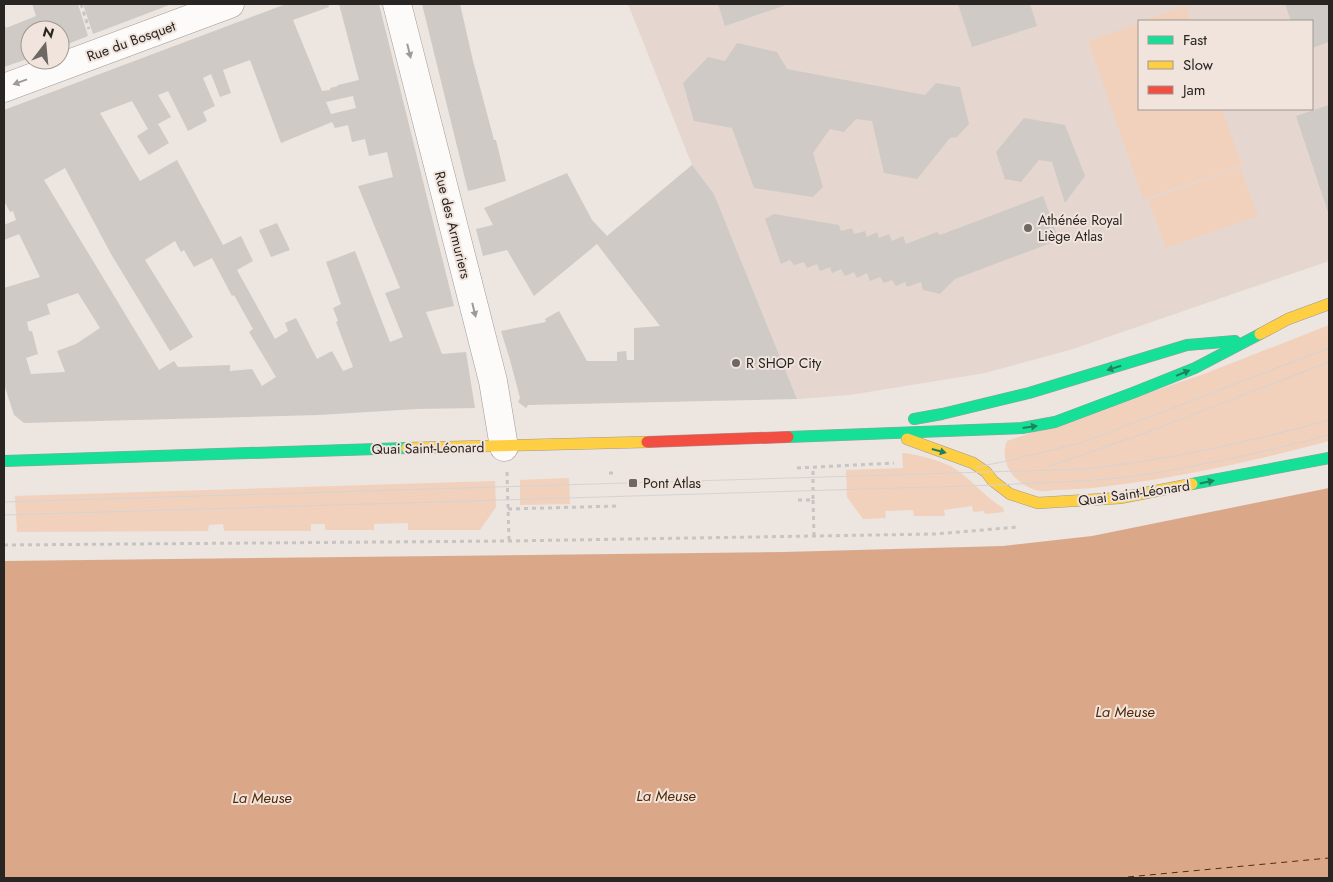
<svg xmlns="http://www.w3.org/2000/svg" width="1333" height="882" font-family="Jost,sans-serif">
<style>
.built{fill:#e5d7cf;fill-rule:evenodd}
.green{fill:#f1d1bc}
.water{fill:#daa888}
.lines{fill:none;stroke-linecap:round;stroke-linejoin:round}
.ferry{stroke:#562a07;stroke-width:1;stroke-dasharray:6 5;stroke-linecap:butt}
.building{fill:#cfcac6;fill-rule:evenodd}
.street-casing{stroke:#9f9a97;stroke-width:29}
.fast-casing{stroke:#9f9a97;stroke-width:12}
.slow-casing{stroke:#9f9a97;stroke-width:12}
.jam-casing{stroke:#9f9a97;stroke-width:12}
.path{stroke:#c7c5c3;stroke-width:3;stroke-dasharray:4 4;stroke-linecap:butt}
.street{stroke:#fcfbfa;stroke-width:28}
.fast{stroke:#16e098;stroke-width:11}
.slow{stroke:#ffcf43;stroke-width:11}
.jam{stroke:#f24e42;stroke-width:11}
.tram{stroke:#d5d3d2;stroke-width:1}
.oneway{fill:#9d9b99}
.oneway2{fill:#20825d}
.poi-dot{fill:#6d6864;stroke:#f0e4dc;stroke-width:2}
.labels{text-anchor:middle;stroke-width:4;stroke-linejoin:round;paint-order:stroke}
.street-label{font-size:14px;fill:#292522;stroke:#f0e4dc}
.poi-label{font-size:14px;fill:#292522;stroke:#f0e4dc;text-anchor:start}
.water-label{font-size:15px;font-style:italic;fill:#562a07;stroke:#f0e4dc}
</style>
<rect width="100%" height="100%" fill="#ece5e0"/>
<path class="built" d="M628,4H1329V261L1073,349L985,373L850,395L797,399L714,194L692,165ZM1139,21H1312V109H1139Z"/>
<g class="green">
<polygon points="1186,6 1191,21 1143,21"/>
<polygon points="1139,23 1139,109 1222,109 1242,165 1143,199 1088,41"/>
<polygon points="1240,167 1258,216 1166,248 1148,200"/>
<path d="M1329,325V441C1254,461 1178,478 1101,487C1086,489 1071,489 1055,490C1051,490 1045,492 1040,491C1017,487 998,464 1007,441L1204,374Z"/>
<path d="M902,453C913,453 945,462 954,468C972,480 985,497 1003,508L1004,512L985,514L984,511L973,512L972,506L944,510L945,516H914L913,510L885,511L886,518L863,519L847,497L846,470L903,468Z"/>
<polygon points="569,478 570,504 520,505 520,480"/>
<polygon points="495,481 496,507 480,530 408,530 408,523 374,524 374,530 325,530 325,524 311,524 311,531 224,531 223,524 209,525 208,531 17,532 15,496"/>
</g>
<polygon class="water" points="1329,488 1329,878 4,878 4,561 784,552 1003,546 1092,536"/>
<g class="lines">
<polyline class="ferry" points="1117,878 1329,858"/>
</g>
<g class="building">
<polygon points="32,4 78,4 88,36 60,47 60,30 30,30 30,58 4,67 4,23 6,28 36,16"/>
<polygon points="83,4 172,4 93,34"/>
<path d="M286,4H328L329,7L293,20L322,91L330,90V88L338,86V85L359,80L339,4H379L454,306L426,312L442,354L466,352L475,408L417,409L318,415L24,423L14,415L4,384V288L40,277L19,234L4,240V225L16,220L13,211L10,212L4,201V110ZM250,60L281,143L332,122L335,128L348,125L352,142L365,139L369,156L387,152L393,177L358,186L400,288L385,293L403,337L390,342L355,251L326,262L341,304L333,308L338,321L336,322L353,367L343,371L332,351L317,359L296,318L285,323L288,331L275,339L237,270L253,261L241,236L223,245L177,160L140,181L100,113L132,101L148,129L137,136L149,155L169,143L158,124L171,117L158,95L168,91L188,131L207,121L203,112L215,106L203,78L211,74L220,97L231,93L223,70ZM353,96L356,108L331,114L326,102ZM65,168L111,254L170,351L193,337L145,260L175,241L181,252L184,250L194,267L212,258L232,296L234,295L253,329L249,332L276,377L262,386L252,369L230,371V365L178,367L174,361L159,370L44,180ZM78,293L100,328L76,344L57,351L65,372L31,374L26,358L38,354L32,331H29L27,322L50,314L47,304Z"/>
<polygon points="422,4 460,4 473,61 494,140 496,140 506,181 468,191"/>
<polygon points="718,4 789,4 725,26"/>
<polygon points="958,4 1030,4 1037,26 972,47"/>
<polygon points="1285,4 1329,4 1329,42 1312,48 1312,21 1291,21"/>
<polygon points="737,43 777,52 787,69 925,95 936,83 960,87 969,124 957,137 950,138 917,179 884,173 872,121 856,119 844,132 830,129 813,153 823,187 813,197 754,188 732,128 694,121 683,83 708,57 725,61"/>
<polygon points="1329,105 1329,215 1296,116"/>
<polygon points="1024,118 1065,125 1085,176 1065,203 1052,162 1039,160 1021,182 1005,179 996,152"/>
<polygon points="692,165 714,194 797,399 528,405 526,408 518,402 520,398 510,360 501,331 546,322 545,319 559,311 587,361 617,361 617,352 626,351 627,360 634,360 634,328 660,326 597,244 534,296 507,250 483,256 476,229 493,225 484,208 567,173 592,220 607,236"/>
<polygon points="1043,196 1059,240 955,279 940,294 923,290 921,282 907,287 905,282 896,286 892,280 884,283 880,277 870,281 867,273 857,278 854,272 845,276 841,269 832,273 830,267 820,271 817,264 807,268 804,262 794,265 790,260 781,264 765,219 774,214 839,225 841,231 852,228 854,234 865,231 867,237 877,232 879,238 889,234 892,241 903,236 906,244 937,232 940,235"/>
<polygon points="277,223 290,250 271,257 259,230"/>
</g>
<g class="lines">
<defs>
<g id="street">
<polyline points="397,4 493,381 504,447"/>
<polyline points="4,88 230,4"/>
</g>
<g id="fast">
<polyline points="914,419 942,414 1029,393 1187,345 1235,341"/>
<polyline points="788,437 1022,428 1055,422 1135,392 1195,368 1260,334"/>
<polyline points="4,461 407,448"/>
<polyline points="1192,484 1329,458"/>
</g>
<g id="slow">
<polyline points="1260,334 1288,319 1329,304"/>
<polyline points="907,439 973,463 986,472 993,481 1010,494 1038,503 1120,498 1192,484"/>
<polyline points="407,448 647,442"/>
</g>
<polyline id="jam" points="647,442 788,437"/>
</defs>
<use href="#street" class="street-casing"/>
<use href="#fast" class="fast-casing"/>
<use href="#slow" class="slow-casing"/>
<use href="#jam" class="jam-casing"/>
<g class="path">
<polyline points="81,4 89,29"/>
<polyline points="797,468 894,463"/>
<polyline points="507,472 509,541"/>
<polyline points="609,473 617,473"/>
<polyline points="798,500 813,500 813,467"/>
<polyline points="813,500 814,535"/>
<polyline points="508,509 618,506"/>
<polyline points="4,545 509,541 935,534 1018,527"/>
</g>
<use href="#street" class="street"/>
<use href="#fast" class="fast"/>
<use href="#slow" class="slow"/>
<use href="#jam" class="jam"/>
<g class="tram">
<polyline points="1050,466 1145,433 1329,362"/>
<polyline points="977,467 1007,461 1084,442 1329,348"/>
<path d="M4,502L1085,469C1167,460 1250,442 1329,420"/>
<path d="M4,515L998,485C1046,482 1095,482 1143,475C1205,465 1268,451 1329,435"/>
</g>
</g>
<defs><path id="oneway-solid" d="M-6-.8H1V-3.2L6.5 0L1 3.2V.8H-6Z" transform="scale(1.25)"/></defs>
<g class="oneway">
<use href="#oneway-solid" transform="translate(409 51) rotate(76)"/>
<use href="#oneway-solid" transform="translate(20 82) rotate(160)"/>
<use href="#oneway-solid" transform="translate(474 310) rotate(76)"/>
</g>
<g class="oneway2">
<use href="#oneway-solid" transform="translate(1114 368) rotate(163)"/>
<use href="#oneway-solid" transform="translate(1183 373) rotate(-22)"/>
<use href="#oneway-solid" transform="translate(1030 427) rotate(-8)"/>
<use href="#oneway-solid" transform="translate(939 451) rotate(15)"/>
<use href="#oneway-solid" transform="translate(1207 482) rotate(-12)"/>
</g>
<g class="poi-dot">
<circle cx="1028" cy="228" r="5"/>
<circle cx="736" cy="363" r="5"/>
<rect x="628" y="478" width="10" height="10" rx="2.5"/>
</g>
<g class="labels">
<g class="street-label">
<text transform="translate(131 41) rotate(-20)" y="5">Rue du Bosquet</text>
<text transform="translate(453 225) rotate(76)" y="5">Rue des Armuriers</text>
<text transform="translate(428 448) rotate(-1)" y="5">Quai Saint-Léonard</text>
<text transform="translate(1134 493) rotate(-8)" y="5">Quai Saint-Léonard</text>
</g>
<g class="poi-label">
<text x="1038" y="225">Athénée Royal<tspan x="1038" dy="16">Liège Atlas</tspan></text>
<text x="746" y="368">R SHOP City</text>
<text x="643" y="488">Pont Atlas</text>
</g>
<g class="water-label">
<text x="1125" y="717">La Meuse</text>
<text x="666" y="801">La Meuse</text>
<text x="262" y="803">La Meuse</text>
</g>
</g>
<rect width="1333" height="882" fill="none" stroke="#292522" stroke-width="10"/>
<rect x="1138" y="20" width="175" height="90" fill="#f0e4dc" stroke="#a09892"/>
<rect x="1148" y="36" width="25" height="8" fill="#16e098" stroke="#a09892"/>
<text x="1183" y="45" font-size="15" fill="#292522">Fast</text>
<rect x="1148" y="61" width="25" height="8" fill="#ffcf43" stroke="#a09892"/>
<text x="1183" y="70" font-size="15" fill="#292522">Slow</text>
<rect x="1148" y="86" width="25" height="8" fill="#f24e42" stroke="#a09892"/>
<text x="1183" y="95" font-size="15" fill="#292522">Jam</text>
<g transform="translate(45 45) rotate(16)"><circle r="24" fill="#f0e4dc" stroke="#a09892"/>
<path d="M0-4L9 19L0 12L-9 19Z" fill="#6d6864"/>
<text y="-8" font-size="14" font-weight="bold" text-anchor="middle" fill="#292522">N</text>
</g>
</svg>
